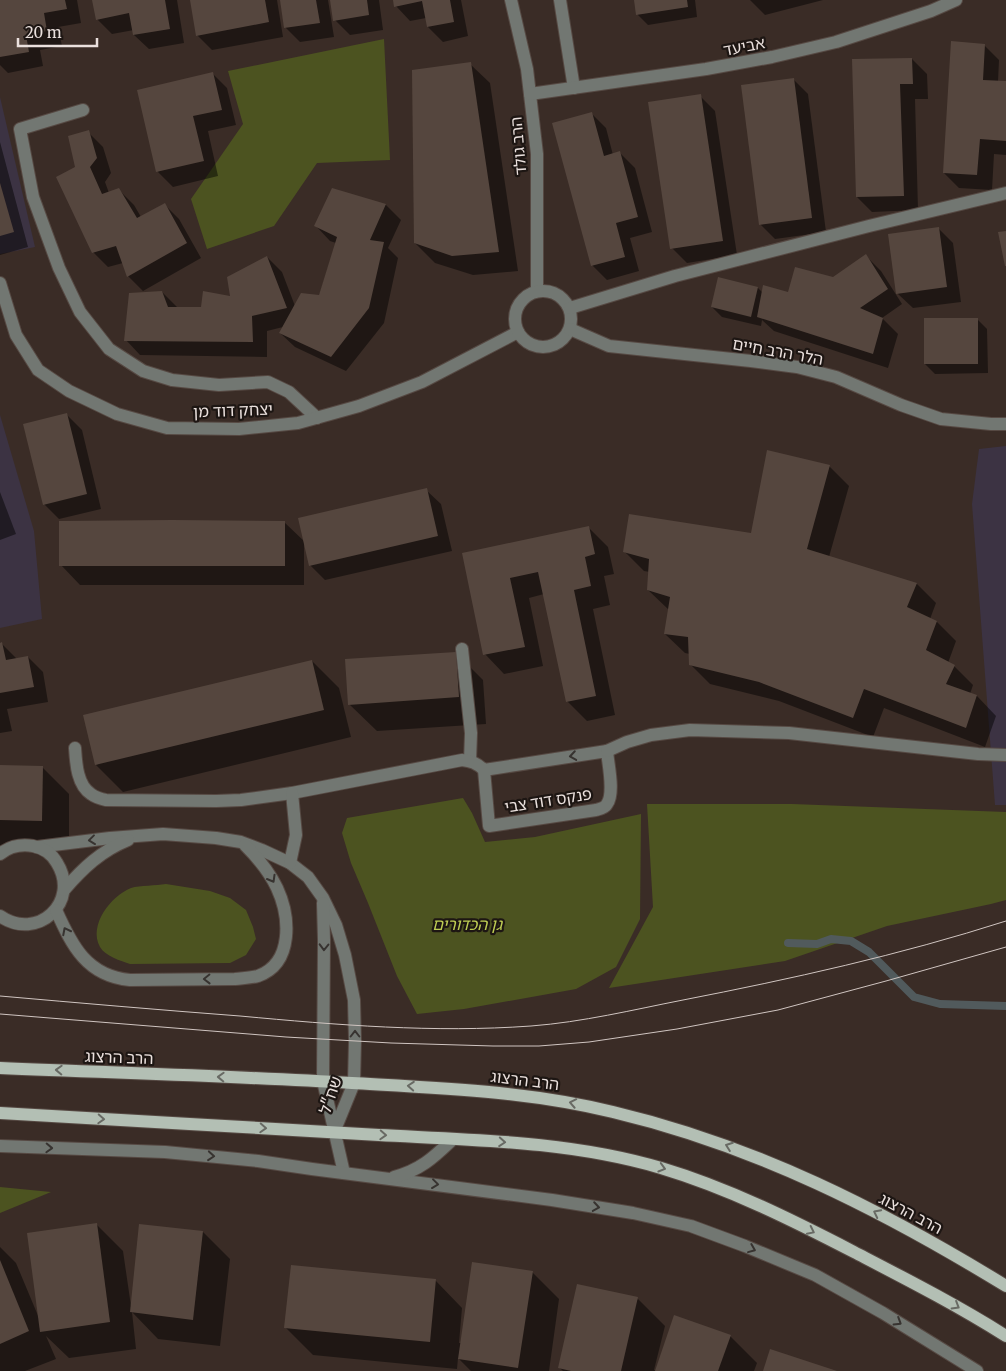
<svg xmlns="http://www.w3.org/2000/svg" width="1006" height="1371" font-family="Merriweather,'Noto Sans Hebrew',serif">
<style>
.education{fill:#3c3343}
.green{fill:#4c5320}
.shadow{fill:#0007}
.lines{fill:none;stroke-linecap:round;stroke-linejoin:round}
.stream{stroke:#515a5c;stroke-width:8}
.building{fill:#55463e}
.minor-casing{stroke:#564943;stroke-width:14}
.major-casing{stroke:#564943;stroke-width:14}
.minor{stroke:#727772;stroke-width:12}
.major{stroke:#b3bfb4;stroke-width:12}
.tram{stroke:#d0c5c1;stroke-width:1}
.oneway{stroke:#373330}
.oneway2{stroke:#686a64}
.labels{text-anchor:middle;stroke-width:4.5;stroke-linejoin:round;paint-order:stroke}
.street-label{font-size:16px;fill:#eae0dd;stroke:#1d1613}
.park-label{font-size:16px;font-style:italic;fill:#becd53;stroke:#1d1613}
</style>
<rect width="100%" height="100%" fill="#3a2c26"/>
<g class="education">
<polygon points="0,97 35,247 0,254"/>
<polygon points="0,415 34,531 42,619 0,628"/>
<polygon points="1006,446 1006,805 995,805 972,504 979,449"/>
</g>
<g class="green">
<polygon points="384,39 390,160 317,163 274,226 207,249 191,199 243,124 228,71"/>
<polygon points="463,798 472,813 485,842 535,837 641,814 640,919 616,967 576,989 464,1009 417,1014 397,976 368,903 351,863 342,833 347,818"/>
<polygon points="647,804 792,804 1006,812 1006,900 991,904 887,926 785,961 609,988 653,907"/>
<path d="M166,884L210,891L230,898L246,910L253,927L256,939L246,955L230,963L130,964C121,961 105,956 100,947C88,925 111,896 131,888C140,885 156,886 166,884Z"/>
<polygon points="0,1187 51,1192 0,1213"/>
</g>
<g class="shadow">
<polygon points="0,0 77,0 81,23 58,27 62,46 40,50 43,66 8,73 0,65"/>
<polygon points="94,0 177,0 184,43 149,49 134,35 134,30 112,34 97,19"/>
<polygon points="191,0 277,0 283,37 212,50 197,35"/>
<polygon points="281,0 328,0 334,37 300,42 285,27"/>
<polygon points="332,0 379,0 383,30 350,35 335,20"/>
<polygon points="394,0 461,0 468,36 443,42 428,27 426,18 410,21 396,6"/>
<polygon points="635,0 695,0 697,17 648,25 638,15"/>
<polygon points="750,0 823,0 765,15"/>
<polygon points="984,45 999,60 998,82 1006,82 1006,155 994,154 992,190 959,188 944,173"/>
<polygon points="912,59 927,74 928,99 915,99 918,210 872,212 857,197 854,61"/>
<polygon points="470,64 490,83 518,271 473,275 435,263 415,243"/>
<polygon points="212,73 227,88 236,125 208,131 218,176 173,187 158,172"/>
<polygon points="793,79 808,94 826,232 775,239 760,224"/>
<polygon points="700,96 715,111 737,255 687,263 672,248"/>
<polygon points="591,113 606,128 613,155 620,153 635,168 652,232 630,238 639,271 607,280 592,265"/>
<polygon points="88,132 103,147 111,173 105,182 109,193 119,190 134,205 141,217 164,204 179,219 201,258 143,291 128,276 123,263 108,267 93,252 76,168"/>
<polygon points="0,142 28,247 0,255"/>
<polygon points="333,190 386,205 401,220 388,248 398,258 384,323 346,371 295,347 280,333 283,327 267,331 267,357 140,355 126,340 162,292 177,307 202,308 231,297 267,257 282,272 295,306 319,296 336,243 330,241 316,226"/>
<polygon points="938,228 953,243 961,302 913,308 898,294"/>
<polygon points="866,256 881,271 902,304 882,318 898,334 888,368 774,331 762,320 761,326 722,317 712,307 719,279 758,288 763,293 789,294 834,278"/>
<polygon points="977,319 987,329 988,373 935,374 925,364"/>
<polygon points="67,415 82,430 101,509 59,519 44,504"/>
<polygon points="829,466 849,486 829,557 917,584 936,603 930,619 937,622 956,641 948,663 954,666 973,685 970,694 977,696 996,716 985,747 884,708 873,737 779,701 710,684 690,664 690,654 685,653 665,634 669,610 648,590 650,572 644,571 624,551 752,534"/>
<polygon points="426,490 441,504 452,551 325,580 310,565 305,544 304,544 304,585 80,585 61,565 284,522 305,542"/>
<polygon points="0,492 16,534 0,540"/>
<polygon points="588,527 608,547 614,574 604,576 610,605 593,609 615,715 587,721 567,701 544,594 529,598 543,666 504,674 485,654 464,554"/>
<polygon points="0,644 2,644 17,659 28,657 43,672 48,702 7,709 12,731 0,733"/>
<polygon points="456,653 483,680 486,724 377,731 349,704"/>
<polygon points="312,661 339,688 351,737 123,792 96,765"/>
<polygon points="0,766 42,767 69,794 69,847 0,846"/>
<polygon points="96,1224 123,1251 131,1306 203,1232 230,1259 220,1346 158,1339 132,1312 136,1349 69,1358 46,1336 56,1359 25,1371 0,1371 0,1247 16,1263 39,1318"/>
<polygon points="532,1272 559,1299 549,1371 471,1371 458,1358 457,1369 313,1355 286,1328 435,1280 462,1308 459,1343 461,1343"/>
<polygon points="638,1299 665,1326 654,1370 656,1371 563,1371 560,1368"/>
<polygon points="730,1336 757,1363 754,1371 656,1371"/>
</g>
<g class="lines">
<polyline class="stream" points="788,943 817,944 831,939 851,941 869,952 914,997 940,1004 1006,1006"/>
</g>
<g class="building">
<polygon points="0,0 65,0 67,9 44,13 47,31 26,35 29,52 0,57"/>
<polygon points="92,0 165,0 170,29 133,35 129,13 96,20"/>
<polygon points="190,0 265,0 269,22 196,36"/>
<polygon points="280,0 316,0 320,23 284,28"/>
<polygon points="330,0 367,0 369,15 333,21"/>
<polygon points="393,0 450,0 454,22 427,27 422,1 394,7"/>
<polygon points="634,0 687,0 688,7 636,15"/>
<polygon points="951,41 985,44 983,80 1006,81 1006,141 980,139 977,175 943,173"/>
<polygon points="912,58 913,84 900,84 904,196 856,197 852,59"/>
<polygon points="471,62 499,252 452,256 414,243 412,70"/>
<polygon points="213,72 222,110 193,116 204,161 156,172 137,90"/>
<polygon points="794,78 812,218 759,225 741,85"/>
<polygon points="701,94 723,241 670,249 648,102"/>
<polygon points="592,112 604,156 620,151 638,217 616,223 625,257 591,266 552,123"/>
<polygon points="89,130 97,158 90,167 102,194 119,188 137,218 165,203 187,243 127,277 116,246 92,253 56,177 75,167 68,136"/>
<polygon points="0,183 14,232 0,236"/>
<polygon points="332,188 386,204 370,240 384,242 369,308 331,357 279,333 301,293 319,295 337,237 314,226"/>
<polygon points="939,227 947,287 896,294 888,234"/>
<polygon points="1006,231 1006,266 1005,266 998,232"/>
<polygon points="866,254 888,289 860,308 883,318 873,354 757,317 763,285 788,292 795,267 833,277"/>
<polygon points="267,256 287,308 252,316 253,342 124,341 129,293 162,291 168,307 201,307 203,291 230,296 227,277"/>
<polygon points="718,277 758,287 751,317 711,307"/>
<rect x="924" y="318" width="54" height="46"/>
<polygon points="67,413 87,494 43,505 23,424"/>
<polygon points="767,450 830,465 807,549 917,583 907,607 937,621 926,650 955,665 946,684 977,695 966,728 864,689 853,718 759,682 689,665 688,637 664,634 670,597 647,590 649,559 623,552 629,514 751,533"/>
<polygon points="427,488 438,536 309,566 298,518"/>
<polygon points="172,520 285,521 285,566 59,566 59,521"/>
<polygon points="589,526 595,554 585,557 591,586 574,590 596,696 566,702 538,572 510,578 525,647 483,655 462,553"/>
<polygon points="2,642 6,660 28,656 34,687 0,693 0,643"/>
<polygon points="456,652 459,697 348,705 345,659"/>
<polygon points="312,660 324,710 95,765 83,715"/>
<polygon points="0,765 43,766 42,821 0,820"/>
<polygon points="97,1223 110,1322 40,1332 27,1233"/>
<polygon points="139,1224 203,1231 193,1320 130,1312"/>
<polygon points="0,1260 29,1331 0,1344"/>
<polygon points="472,1262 533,1271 518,1368 458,1359"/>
<polygon points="291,1265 436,1279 430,1342 284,1328"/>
<polygon points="577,1284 638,1297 621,1371 571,1371 558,1368"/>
<polygon points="674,1315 731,1335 718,1371 655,1371"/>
<polygon points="770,1349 837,1371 763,1371"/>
</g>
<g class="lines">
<defs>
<g id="minor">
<polyline points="511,0 527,69 537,154 537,291"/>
<polyline points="560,0 574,88"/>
<polyline points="530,94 706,69 772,57 836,42 931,11 956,0"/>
<polyline points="83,110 20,129 33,197 59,268 80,312 109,349 143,371 172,380 219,385 268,382 289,392 317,418"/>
<polyline points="0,283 16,335 38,370 69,391 117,414 167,428 239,429 298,423 359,406 422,382 518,332"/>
<circle cx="543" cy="319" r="28"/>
<polyline points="570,308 675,276 869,226 1006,193"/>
<polyline points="570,329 609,346 751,361 797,367 836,377 901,405 941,419 991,424 1006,424"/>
<polyline points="462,649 471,733 470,761"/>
<path d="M75,748C76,763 77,785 91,794C95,797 101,799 106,800L216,801L241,800L292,793L462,760C471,761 477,763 484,770L489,826L596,810C600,809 605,808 607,804C615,793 608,764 607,751L484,770"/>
<polyline points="607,751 627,742 651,735 690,730 789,733 978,754 1006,755"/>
<polyline points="37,847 110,838 163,834 216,838 241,842 262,850 290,863 308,877 323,898 336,925 345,955 354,1000 355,1041 354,1083 334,1132"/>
<path d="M0,854C10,846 21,844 33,846C43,848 52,854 57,863C81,902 37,942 0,916"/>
<polyline points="290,863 296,835 292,793"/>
<path d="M64,890C83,868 101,851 128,840"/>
<polyline points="323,903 324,940 323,1081 344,1173"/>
<path d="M56,910C72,946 87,976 130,980L235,979C243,978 251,978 258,976C294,963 290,916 277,888C269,871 258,858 245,845"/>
<polyline points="0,1146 165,1152 258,1161 312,1169 552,1200 633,1213 691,1226 745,1246 815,1275 883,1313 977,1371"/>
<path d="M394,1177C421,1170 434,1157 453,1139"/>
</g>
<g id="major">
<path d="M0,1068C117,1073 235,1076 352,1083C440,1088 528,1091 613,1112C756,1146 882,1210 1006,1286"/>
<path d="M0,1113C126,1120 253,1128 379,1135C473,1140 570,1141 661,1168C728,1188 792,1220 854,1252C906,1279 957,1305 1006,1336"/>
</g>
</defs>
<use href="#minor" class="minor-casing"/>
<use href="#major" class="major-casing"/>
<use href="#minor" class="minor"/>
<use href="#major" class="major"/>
<g class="tram">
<path d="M0,996C80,1003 160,1010 240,1016C337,1025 434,1033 531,1026C583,1022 632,1010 683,1000C791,979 900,955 1006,921"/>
<polyline points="0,1014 286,1037 391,1043 493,1046 539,1046 589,1042 677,1029 778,1010 886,981 1006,947"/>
</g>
</g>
<defs><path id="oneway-chevron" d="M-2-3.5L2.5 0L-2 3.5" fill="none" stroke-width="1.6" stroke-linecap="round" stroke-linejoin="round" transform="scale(1.25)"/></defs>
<g class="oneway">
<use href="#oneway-chevron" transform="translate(573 756) rotate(171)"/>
<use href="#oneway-chevron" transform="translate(92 840) rotate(173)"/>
<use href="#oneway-chevron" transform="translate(272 879) rotate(60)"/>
<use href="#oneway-chevron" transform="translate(66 931) rotate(-117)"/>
<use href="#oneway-chevron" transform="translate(324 947) rotate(91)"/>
<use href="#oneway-chevron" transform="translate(207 979) rotate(179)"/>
<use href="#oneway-chevron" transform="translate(355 1034) rotate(-90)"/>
<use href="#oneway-chevron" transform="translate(49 1148) rotate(2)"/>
<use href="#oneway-chevron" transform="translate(211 1156) rotate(5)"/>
<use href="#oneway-chevron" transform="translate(435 1184) rotate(7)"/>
<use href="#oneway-chevron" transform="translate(596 1207) rotate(9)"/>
<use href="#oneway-chevron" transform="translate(752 1249) rotate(22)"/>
<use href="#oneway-chevron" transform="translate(898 1322) rotate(32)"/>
</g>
<g class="oneway2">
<use href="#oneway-chevron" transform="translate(59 1070) rotate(-178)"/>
<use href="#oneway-chevron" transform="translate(221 1077) rotate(-178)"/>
<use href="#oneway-chevron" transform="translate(411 1086) rotate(-176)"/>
<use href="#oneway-chevron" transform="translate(573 1103) rotate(-169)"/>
<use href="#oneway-chevron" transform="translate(101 1119) rotate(3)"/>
<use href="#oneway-chevron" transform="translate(263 1128) rotate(3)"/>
<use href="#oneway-chevron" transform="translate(383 1135) rotate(3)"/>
<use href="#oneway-chevron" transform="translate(502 1142) rotate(4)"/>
<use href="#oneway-chevron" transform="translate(729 1146) rotate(-160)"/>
<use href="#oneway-chevron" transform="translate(662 1168) rotate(16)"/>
<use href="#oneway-chevron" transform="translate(877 1213) rotate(-153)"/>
<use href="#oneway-chevron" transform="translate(811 1231) rotate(26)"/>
<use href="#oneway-chevron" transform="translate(956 1306) rotate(31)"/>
</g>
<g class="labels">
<g class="street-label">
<text transform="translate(744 46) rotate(-11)" y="6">אביעד</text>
<text transform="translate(518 146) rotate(-95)" y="6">הרב גולד</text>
<text transform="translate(778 351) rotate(10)" y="6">הלר הרב חיים</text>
<text transform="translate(233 410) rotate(-2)" y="6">יצחק דוד מן</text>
<text transform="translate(548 800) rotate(-9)" y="6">פנקס דוד צבי</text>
<text transform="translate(119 1057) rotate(2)" y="6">הרב הרצוג</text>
<text transform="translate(525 1080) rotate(7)" y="6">הרב הרצוג</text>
<text transform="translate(330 1095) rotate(-71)" y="6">שח"ל</text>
<text transform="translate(911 1213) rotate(28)" y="6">הרב הרצוג</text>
</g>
<g class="park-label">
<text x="467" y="930">גן הכדורים</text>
</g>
</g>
<path d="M18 38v8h79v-8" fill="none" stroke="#eae0dd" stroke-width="2.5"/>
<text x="25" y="38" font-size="15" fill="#eae0dd" stroke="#1d1613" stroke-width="4" paint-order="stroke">20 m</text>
</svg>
